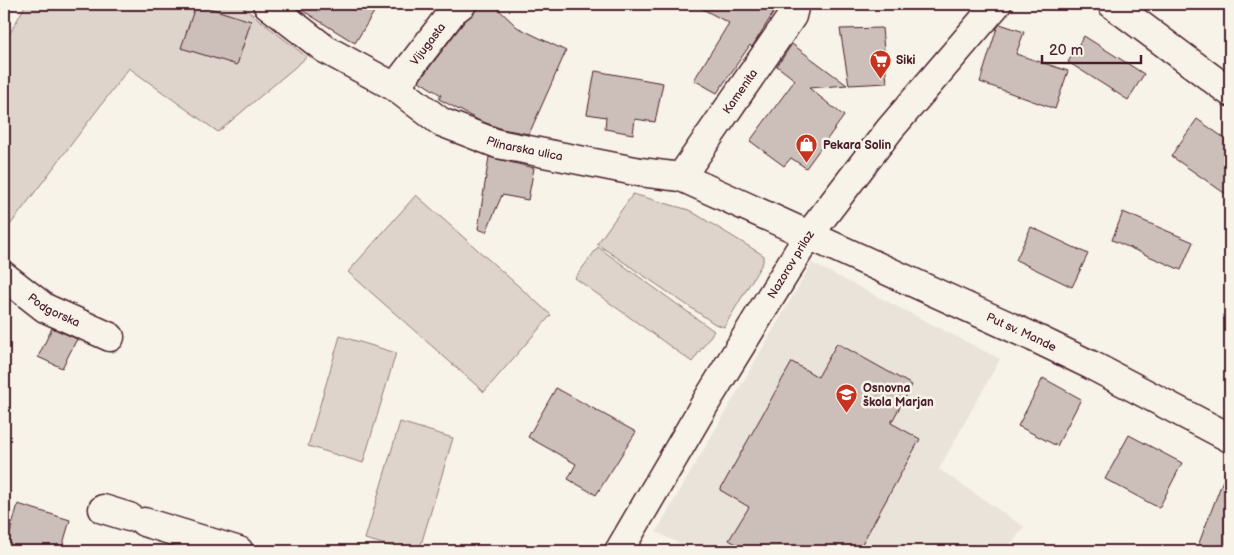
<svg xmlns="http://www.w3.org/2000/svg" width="1234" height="555" font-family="'Balsamiq Sans',sans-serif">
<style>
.built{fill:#eae3da}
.green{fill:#ded4cc;stroke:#947a7c}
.building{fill:#ccbfb9;stroke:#4a1f2b}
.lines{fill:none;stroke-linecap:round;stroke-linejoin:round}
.street-casing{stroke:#4a1f2b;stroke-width:31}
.street{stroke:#f7f3e8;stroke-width:28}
.labels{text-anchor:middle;stroke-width:5;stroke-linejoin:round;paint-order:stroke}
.street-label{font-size:12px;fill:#4a1f2b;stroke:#f7f3e8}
.poi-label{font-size:12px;font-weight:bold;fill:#4a1f2b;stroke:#f7f3e8;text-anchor:start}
</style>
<rect width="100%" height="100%" fill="#f7f3e8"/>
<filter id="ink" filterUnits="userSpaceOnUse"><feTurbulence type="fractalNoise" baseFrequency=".02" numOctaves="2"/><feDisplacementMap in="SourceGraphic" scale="10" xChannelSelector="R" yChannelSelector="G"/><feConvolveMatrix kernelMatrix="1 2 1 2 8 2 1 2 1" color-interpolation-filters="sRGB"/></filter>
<g filter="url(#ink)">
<polygon class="built" points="812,263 1000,359 939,469 1024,527 1006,551 695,551 656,532"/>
<g class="green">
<polygon points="26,4 157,4 161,6 163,4 239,4 307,57 218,132 129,68 4,233 4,44"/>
<polygon points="633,194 689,210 763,255 763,262 724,327 715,324 597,244"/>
<polygon points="416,195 551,315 484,392 348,272"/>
<polygon points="598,247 714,331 692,362 575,278"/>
<polygon points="340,336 396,353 363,463 308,446"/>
<polygon points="400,422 453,438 419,551 407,551 365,539"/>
</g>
<g class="building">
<polygon points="196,4 251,21 237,65 181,48"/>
<polygon points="292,4 379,4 355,43"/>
<polygon points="477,4 493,4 517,27 566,51 529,134 502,129 478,120 439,99 441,95 419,81 464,22 476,10"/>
<polygon points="693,4 779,4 752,47 750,45 717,93 694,80 729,23"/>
<polygon points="1000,24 1024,32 1016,54 1068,71 1055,109 980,82 997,28"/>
<polygon points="882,28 887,83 849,85 840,29"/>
<polygon points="1084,36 1144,74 1128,100 1068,62"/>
<polygon points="792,44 847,85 809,88 844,116 806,168 791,158 784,166 750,141 795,80 777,66"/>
<polygon points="595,71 663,83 655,122 635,119 633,134 605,129 606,117 587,114"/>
<polygon points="1197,119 1230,142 1230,197 1171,156"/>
<polygon points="489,157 534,168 528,200 502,195 486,232 478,229"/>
<polygon points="1123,212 1193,242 1181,270 1112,240"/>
<polygon points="1031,227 1088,254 1072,287 1016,260"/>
<polygon points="52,328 77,339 62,368 38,357"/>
<polygon points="837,343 912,385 891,423 920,439 858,551 749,551 729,540 749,507 720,490 792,362 818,377"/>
<polygon points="1043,378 1081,399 1057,446 1018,426"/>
<polygon points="556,388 636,432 596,495 568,479 576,464 528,437"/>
<polygon points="1129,435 1182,463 1159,508 1105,479"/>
<polygon points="1228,467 1230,468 1230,551 1196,551"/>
<polygon points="18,504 70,520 61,551 5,551"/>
</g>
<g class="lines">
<defs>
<g id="street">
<path id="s1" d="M267,4L325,49L395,87L441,122L498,144L640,172L681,177L1033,337L1093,366L1230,438"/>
<polyline points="1112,4 1230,92"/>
<path id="s2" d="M395,87L453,11L462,4"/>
<path id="s3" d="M681,177L792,16L795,4"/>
<path id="s4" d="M4,276L45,308L110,337"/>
<polyline points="103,509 129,517"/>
<polyline points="144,522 239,551"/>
<path id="s5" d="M619,551L706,402L808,236L890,129L997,4"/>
</g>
</defs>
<use href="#street" class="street-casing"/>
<use href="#street" class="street"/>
</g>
</g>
<defs>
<symbol id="supermarket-pin" viewBox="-11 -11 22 30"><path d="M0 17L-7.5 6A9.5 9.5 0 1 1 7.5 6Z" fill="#c8321e" stroke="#f7f3e8"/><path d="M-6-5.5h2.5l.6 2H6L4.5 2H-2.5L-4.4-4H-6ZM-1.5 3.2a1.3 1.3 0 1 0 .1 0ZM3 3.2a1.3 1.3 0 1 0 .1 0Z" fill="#fff"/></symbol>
<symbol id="shop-pin" viewBox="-11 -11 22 30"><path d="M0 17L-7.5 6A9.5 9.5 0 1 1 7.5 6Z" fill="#c8321e" stroke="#f7f3e8"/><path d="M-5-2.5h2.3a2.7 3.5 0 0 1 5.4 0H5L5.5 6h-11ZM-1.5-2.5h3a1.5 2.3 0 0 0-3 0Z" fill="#fff"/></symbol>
<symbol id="school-pin" viewBox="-11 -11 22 30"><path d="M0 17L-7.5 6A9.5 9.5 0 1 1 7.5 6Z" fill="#c8321e" stroke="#f7f3e8"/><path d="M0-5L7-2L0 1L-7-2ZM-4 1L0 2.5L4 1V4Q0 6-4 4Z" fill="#fff"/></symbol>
</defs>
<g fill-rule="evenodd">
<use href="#supermarket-pin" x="868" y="48" width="25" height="34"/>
<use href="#shop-pin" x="794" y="132" width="25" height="34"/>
<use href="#school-pin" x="834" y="382" width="25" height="34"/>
</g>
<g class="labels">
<g class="street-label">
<text dy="4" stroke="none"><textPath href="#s2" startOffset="54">Vijugasta</textPath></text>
<text dy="4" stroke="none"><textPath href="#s3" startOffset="104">Kamenita</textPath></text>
<text dy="4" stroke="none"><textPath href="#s1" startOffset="299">Plinarska ulica</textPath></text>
<text dy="4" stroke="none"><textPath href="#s5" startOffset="334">Nazorov prilaz</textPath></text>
<text dy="4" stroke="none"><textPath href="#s4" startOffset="61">Podgorska</textPath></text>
<text dy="4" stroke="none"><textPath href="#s1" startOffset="832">Put sv. Mande</textPath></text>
</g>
<g class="poi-label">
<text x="896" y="64">Siki</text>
<text x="823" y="149">Pekara Solin</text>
<text x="863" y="392">Osnovna<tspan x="863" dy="14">škola Marjan</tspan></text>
</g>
</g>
<rect width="1234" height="555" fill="none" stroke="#f7f3e8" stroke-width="20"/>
<rect x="10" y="10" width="1214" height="535" fill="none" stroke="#4a1f2b" stroke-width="2" filter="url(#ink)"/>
<path d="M1042 55v8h99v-8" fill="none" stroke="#4a1f2b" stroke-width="2.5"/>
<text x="1049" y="55" font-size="15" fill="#4a1f2b" stroke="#f7f3e8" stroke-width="4" paint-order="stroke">20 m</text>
</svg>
